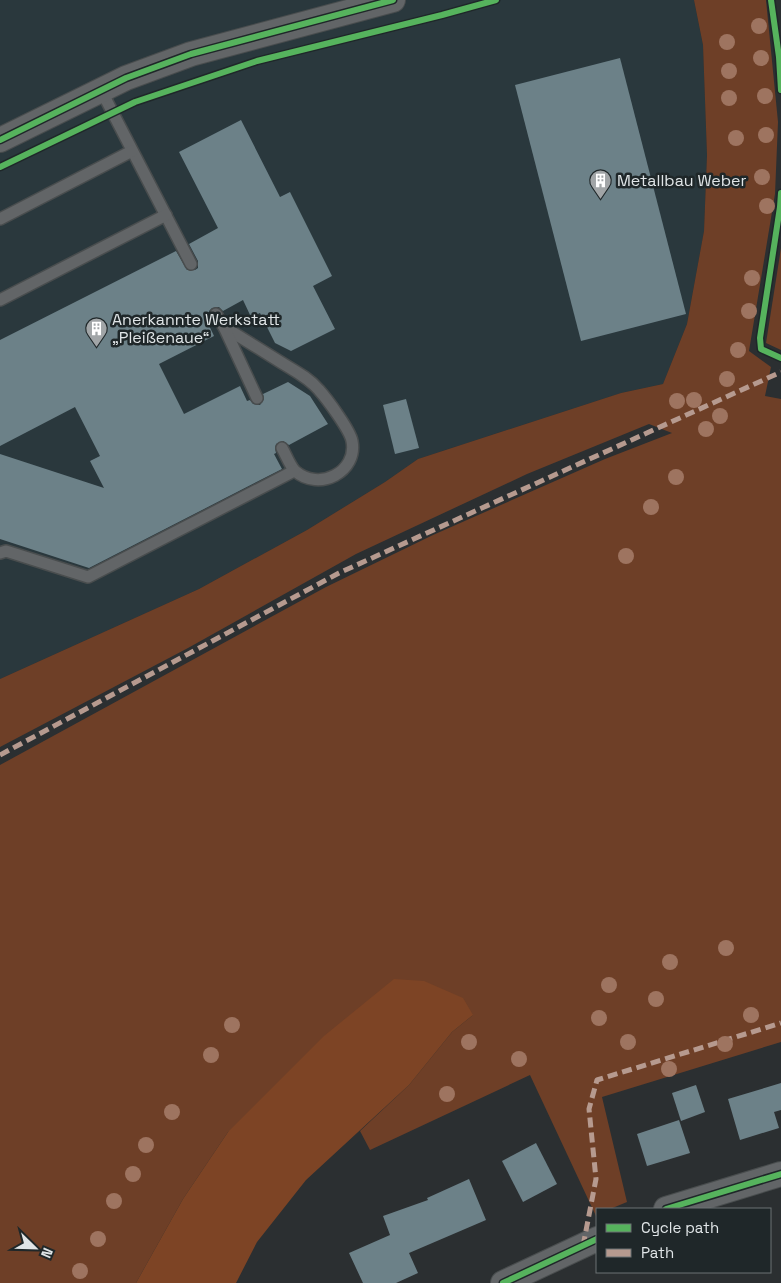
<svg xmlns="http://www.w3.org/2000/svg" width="781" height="1283" font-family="'Space Grotesk',sans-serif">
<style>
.built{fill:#2a383d}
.green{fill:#6e3f27}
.forest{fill:#7d4425}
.building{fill:#6c8188}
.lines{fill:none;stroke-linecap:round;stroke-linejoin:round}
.lane-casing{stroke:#494d4e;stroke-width:14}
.street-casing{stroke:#494d4e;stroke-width:26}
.lane{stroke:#626567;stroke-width:11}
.street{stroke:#626567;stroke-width:24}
.quiet{stroke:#b69a8f;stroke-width:5;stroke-dasharray:10 5;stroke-linecap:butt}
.cycleway-casing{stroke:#1f2729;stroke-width:9}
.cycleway{stroke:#56b35d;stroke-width:6}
.tree{fill:#9e7460}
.labels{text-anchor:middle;stroke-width:5;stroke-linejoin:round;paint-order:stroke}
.poi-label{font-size:16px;fill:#e0e5e7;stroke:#1f2729;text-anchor:start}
</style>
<rect width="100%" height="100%" fill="#2b2f31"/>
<polygon class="built" points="0,0 694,0 703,45 707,155 704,231 687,324 663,384 621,393 418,459 385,482 307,530 199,589 0,679"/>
<g class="green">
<polygon points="694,0 766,0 778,122 775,194 749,351 771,367 765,396 781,399 781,1042 602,1097 627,1202 610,1209 597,1209 596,1216 530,1075 370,1150 360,1131 409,1085 452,1032 473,1015 228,1132 183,1199 136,1283 0,1283 0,765 326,587 433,535 605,459 672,433 649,424 527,474 356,554 188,648 0,747 0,679 199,589 307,530 385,482 418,459 621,393 663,384 687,324 704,231 707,155 703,45"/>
<polygon points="781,248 781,350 766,343"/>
</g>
<polygon class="forest" points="394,979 424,981 463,998 473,1015 452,1032 409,1085 306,1180 257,1242 236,1283 136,1283 183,1199 228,1132 324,1036"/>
<g class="building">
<polygon points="620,58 686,314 581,341 515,85"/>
<polygon points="241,120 280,197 290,192 332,276 313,286 335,329 291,351 275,343 260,313 251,317 243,300 223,311 219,307 212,308 209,311 209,317 206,319 214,336 159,364 184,414 240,386 247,401 250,400 253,404 260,405 264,399 263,394 288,382 310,396 328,424 289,445 283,441 276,444 275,448 276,453 274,454 282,469 89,568 0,539 0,454 104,488 90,461 100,456 75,407 0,446 0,340 176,251 187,270 195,270 198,268 198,261 189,244 218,228 179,152"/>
<polygon points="406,399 419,448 395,454 383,405"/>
<polygon points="781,1083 781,1110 774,1112 779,1128 740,1140 728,1099"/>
<polygon points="696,1085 705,1112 681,1121 672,1093"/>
<polygon points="679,1120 690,1153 647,1166 637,1134"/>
<polygon points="536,1143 557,1184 523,1202 502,1161"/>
<polygon points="469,1179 486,1220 409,1253 418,1273 396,1283 363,1283 349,1253 390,1235 383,1216 428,1200 427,1198"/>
</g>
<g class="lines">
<defs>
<g id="lane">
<polyline points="101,90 191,264"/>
<polyline points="0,219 132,151"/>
<polyline points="0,300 166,215"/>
<path d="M216,314L224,327C243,339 263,351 282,363C295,371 309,378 319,390C327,399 350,430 352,441C358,472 319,492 295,471C290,466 286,455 282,448"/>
<polyline points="224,327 257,398"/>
<polyline points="0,553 6,551 88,577 294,471"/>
</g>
<g id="street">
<polyline points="0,140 126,78 191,54 393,0"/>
<polyline points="666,1209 781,1174"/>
<polyline points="503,1283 597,1239"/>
</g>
</defs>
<use href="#lane" class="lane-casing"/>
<use href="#street" class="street-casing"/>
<use href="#lane" class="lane"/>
<use href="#street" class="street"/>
<g class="quiet">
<polyline points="0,755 339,573 781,372"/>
<polyline points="583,1246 596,1179 589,1109 597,1080 781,1023"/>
</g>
<defs>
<g id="cycleway">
<polyline points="771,0 779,57 781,90"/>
<polyline points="0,140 126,78 191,54 393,0"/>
<polyline points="0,167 135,102 257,61 442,15 496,0"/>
<polyline points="781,193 780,207 760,338 761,349 781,358"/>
<polyline points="666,1209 781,1174"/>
<polyline points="503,1283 597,1239"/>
</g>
</defs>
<use href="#cycleway" class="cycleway-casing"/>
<use href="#cycleway" class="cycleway"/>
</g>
<g class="tree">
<circle cx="759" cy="26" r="8"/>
<circle cx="727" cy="42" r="8"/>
<circle cx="761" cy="58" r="8"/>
<circle cx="729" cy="71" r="8"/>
<circle cx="765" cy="96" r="8"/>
<circle cx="729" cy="98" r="8"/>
<circle cx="766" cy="135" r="8"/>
<circle cx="736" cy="138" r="8"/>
<circle cx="762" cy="177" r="8"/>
<circle cx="767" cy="206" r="8"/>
<circle cx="752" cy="278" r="8"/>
<circle cx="749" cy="311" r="8"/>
<circle cx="738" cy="350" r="8"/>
<circle cx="727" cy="379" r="8"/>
<circle cx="694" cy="400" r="8"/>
<circle cx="677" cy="401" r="8"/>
<circle cx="720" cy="416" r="8"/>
<circle cx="706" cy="429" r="8"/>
<circle cx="676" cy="477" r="8"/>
<circle cx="651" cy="507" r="8"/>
<circle cx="626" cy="556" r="8"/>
<circle cx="726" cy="948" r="8"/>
<circle cx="670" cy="962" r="8"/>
<circle cx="609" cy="985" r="8"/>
<circle cx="656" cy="999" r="8"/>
<circle cx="751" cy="1015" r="8"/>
<circle cx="599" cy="1018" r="8"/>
<circle cx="232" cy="1025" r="8"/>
<circle cx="469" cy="1042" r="8"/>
<circle cx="628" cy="1042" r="8"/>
<circle cx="725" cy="1044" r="8"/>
<circle cx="211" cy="1055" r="8"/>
<circle cx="519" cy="1059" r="8"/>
<circle cx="669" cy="1069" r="8"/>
<circle cx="447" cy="1094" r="8"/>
<circle cx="172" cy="1112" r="8"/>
<circle cx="146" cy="1145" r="8"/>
<circle cx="133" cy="1174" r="8"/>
<circle cx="114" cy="1201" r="8"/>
<circle cx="98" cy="1239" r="8"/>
<circle cx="80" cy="1271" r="8"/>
</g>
<defs>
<symbol id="building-pin" viewBox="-11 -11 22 30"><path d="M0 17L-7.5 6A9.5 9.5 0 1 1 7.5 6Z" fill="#a1a5a7" stroke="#1f2729"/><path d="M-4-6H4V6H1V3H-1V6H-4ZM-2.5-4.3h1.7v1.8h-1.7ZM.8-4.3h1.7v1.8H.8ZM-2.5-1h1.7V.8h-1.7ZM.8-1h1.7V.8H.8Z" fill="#fff"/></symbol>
</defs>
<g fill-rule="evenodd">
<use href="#building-pin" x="588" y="168" width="25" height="34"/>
<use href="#building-pin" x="84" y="316" width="25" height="34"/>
</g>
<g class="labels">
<g class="poi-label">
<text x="617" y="186">Metallbau Weber</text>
<text x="112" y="325">Anerkannte Werkstatt<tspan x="112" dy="18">„Pleißenaue“</tspan></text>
</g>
</g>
<rect x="596" y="1208" width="175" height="65" fill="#1f2729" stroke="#6c7375"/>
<rect x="606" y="1224" width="25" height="8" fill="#56b35d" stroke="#6c7375"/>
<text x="641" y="1233" font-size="15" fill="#e0e5e7">Cycle path</text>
<rect x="606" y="1249" width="25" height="8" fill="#b69a8f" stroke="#6c7375"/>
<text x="641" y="1258" font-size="15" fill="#e0e5e7">Path</text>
<g transform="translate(35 1248) rotate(113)" stroke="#1f2729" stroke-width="4" paint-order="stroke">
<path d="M0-4L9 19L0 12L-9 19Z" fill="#e0e5e7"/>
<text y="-8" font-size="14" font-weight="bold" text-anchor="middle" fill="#e0e5e7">N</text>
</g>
</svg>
